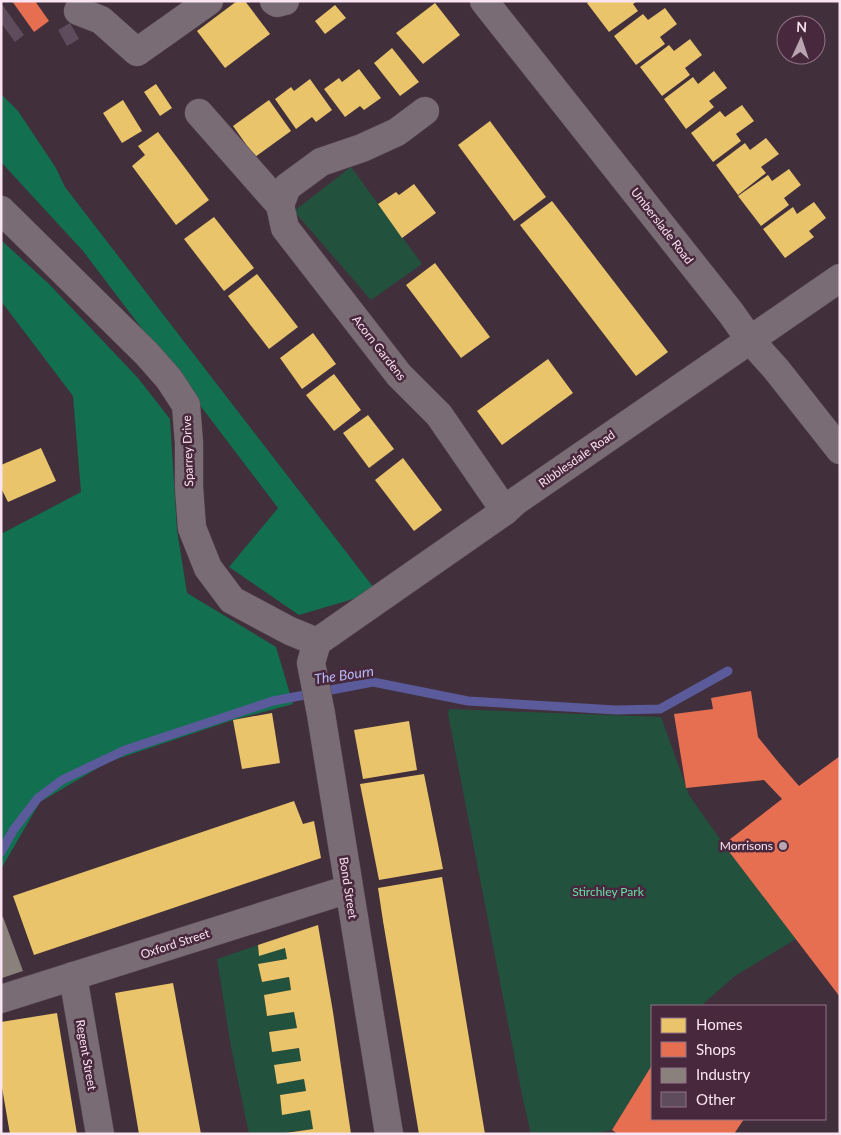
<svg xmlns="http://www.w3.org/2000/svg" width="841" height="1135" font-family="Lato,sans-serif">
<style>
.green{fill:#22523e}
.forest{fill:#126f4f}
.homes{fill:#e9c46a}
.shops{fill:#e76f51}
.industry{fill:#8a817c}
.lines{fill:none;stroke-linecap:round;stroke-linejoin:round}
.stream{stroke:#5b5b9c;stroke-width:9}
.building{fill:#5e4c5d}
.minor-casing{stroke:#5d4d57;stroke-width:29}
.minor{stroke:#7a6c75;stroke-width:28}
.poi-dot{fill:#b9a5b1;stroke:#48283d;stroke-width:2}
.labels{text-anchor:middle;stroke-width:5;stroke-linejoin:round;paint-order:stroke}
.street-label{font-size:12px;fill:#fae4f1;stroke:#48283d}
.poi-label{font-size:12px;fill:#fae4f1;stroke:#48283d;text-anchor:end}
.park-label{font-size:12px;fill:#64e2a9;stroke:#48283d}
.water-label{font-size:14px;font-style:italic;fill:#b7bbf7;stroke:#48283d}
</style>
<rect width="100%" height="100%" fill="#412f3b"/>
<g class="green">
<polygon points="351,167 422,264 371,300 294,211"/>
<polygon points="449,709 661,717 689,795 727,849 796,939 735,976 701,1006 652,1006 652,1065 612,1130 590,1134 531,1134 522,1095 448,714"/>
<polygon points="258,945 259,955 285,948 287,959 258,964 262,982 289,977 291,990 264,995 267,1016 294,1012 297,1028 269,1032 272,1052 299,1048 301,1061 277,1084 304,1079 306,1091 280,1095 282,1114 310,1110 313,1129 288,1132 288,1134 249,1134 231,1047 217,959"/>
</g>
<g class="forest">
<polygon points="1,94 18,111 56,168 65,187 377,592 299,615 229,567 278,508 83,251 1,162"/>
<polygon points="1,240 49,284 138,378 170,419 177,530 187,593 276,647 293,704 233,720 108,762 40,802 1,869 1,534 81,492 73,396 1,301"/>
</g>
<g class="homes">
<polygon points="237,1 245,1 270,34 225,68 197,31"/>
<polygon points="589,1 637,1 633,4 638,11 609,32 587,3"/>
<polygon points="435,3 460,35 423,64 396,33"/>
<polygon points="335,5 346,18 325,34 315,21"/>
<polygon points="665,8 677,24 660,37 665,44 636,65 614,36 643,14 648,20"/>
<polygon points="690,39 702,55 685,68 690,75 662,96 640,67 669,45 674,51"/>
<polygon points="392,48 419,82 400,96 374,63"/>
<polygon points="359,69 381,98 364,110 360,106 345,117 324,89 339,78 342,82"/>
<polygon points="714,71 727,88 709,101 714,107 686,129 664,99 693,77 698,84"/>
<polygon points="310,79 332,110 316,122 312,117 296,129 275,99 291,87 294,91"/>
<polygon points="156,84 172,108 160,116 144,92"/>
<polygon points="123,100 142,131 122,143 103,113"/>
<polygon points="269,100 291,131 255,157 233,126"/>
<polygon points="742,105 754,121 736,134 741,141 713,162 691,133 720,111 725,117"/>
<polygon points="490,121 546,197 514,221 458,145"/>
<polygon points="158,132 209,200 176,225 132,166 145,155 138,146"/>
<polygon points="766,138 779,154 761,167 766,173 738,195 716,165 745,143 750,150"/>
<polygon points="789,169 801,185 784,198 789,205 761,226 738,196 768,175 772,181"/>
<polygon points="414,184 436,213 402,238 378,204 396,192 399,195"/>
<polygon points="552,201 668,352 636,376 520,225"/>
<polygon points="814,202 826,218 809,231 814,237 785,258 763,229 793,207 797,214"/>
<polygon points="214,217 254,268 224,291 184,239"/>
<polygon points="435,263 490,337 461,358 406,285"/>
<polygon points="257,274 298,327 269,349 228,296"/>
<polygon points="313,333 336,364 302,389 280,358"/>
<polygon points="548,359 573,393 502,445 477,411"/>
<polygon points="334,374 361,410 334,431 306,395"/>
<polygon points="368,415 394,449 369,468 343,433"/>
<polygon points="41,448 56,481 8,502 1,488 1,465"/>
<polygon points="403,458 442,510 414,531 375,480"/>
<polygon points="272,713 280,763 242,769 233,720"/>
<polygon points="409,721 417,770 363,779 354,730"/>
<polygon points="424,774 443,869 379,880 360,784"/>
<polygon points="294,801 303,824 314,821 321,858 34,955 13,896"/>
<polygon points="442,877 445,894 485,1134 419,1134 383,921 378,888"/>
<polygon points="318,925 333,1012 351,1134 286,1134 286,1133 313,1129 310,1110 282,1115 280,1095 306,1091 304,1079 277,1084 274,1065 301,1061 299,1048 272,1052 269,1032 297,1028 294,1012 267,1016 264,995 291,990 290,983 289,977 262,982 258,964 287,959 285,948 259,956 258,945"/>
<polygon points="173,983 201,1134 139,1134 115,993"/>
<polygon points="57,1013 77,1134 10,1134 1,1082 1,1022"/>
</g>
<g class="shops">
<polygon points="12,1 35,1 49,21 34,32"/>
<polygon points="751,691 758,737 779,763 799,786 840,756 840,997 727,849 725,843 782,799 764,780 686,788 674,714 713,709 711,698"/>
<polygon points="652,1065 652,1119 744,1119 734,1134 618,1134 612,1130"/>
</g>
<polygon class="industry" points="1,917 3,917 23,971 2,978"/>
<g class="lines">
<polyline class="stream" points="1,852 14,829 38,798 62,780 125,750 273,701 373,682 468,701 616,710 660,709 728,671"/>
</g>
<g class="building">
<polygon points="1,3 24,35 15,42 1,23"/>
<polygon points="70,23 79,39 67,46 58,30"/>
</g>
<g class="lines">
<defs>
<g id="minor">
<polyline points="274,1 277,3 285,1"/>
<polyline points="484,1 731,313 750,340 776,369 840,450"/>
<polyline points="78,11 101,20 137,52 209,1"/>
<polyline points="199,113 280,205 285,228 399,375 439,415 505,511"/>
<polyline points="280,205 287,187 321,162 362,148 397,132 425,111"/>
<polyline points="1,210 147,354 169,379 186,405 189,443 189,487 192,528 208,568 232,600 290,631 317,642"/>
<polyline points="317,642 505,511 516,501 840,278"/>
<polyline points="317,642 311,663 321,714 389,1134"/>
<polyline points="73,976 100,1134"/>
<polyline points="1,999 349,889"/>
</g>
</defs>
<use href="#minor" class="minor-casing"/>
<use href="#minor" class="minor"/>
</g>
<circle class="poi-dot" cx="783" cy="846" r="5"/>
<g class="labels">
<g class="street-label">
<text transform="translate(662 226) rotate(52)" y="4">Umberslade Road</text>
<text transform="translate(379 348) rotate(52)" y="4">Acorn Gardens</text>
<text transform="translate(188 451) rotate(-92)" y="4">Sparrey Drive</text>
<text transform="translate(577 459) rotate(-35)" y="4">Ribblesdale Road</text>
<text transform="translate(348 888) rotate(81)" y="4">Bond Street</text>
<text transform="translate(175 944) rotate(-18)" y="4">Oxford Street</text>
<text transform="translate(86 1055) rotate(80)" y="4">Regent Street</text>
</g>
<g class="poi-label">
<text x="773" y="850">Morrisons</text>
</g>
<g class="park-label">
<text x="608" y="896">Stirchley Park</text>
</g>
<g class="water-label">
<text transform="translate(344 675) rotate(-8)" y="5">The Bourn</text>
</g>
</g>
<rect width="841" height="1135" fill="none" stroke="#fae4f1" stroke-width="5"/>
<rect x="651" y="1005" width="175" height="115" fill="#48283d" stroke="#8f7385"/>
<rect x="661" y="1018" width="25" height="15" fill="#e9c46a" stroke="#8f7385"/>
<text x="696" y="1030" font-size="15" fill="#fae4f1">Homes</text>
<rect x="661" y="1042" width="25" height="15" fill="#e76f51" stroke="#8f7385"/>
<text x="696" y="1055" font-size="15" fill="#fae4f1">Shops</text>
<rect x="661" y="1068" width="25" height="15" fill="#8a817c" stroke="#8f7385"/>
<text x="696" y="1080" font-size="15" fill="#fae4f1">Industry</text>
<rect x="661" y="1092" width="25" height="15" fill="#5e4c5d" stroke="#8f7385"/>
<text x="696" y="1105" font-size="15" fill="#fae4f1">Other</text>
<g transform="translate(801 40) rotate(3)"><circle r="24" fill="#48283d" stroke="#8f7385"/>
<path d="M0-4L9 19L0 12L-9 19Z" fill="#b9a5b1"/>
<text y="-8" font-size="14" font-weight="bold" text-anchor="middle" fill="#fae4f1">N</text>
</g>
</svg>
